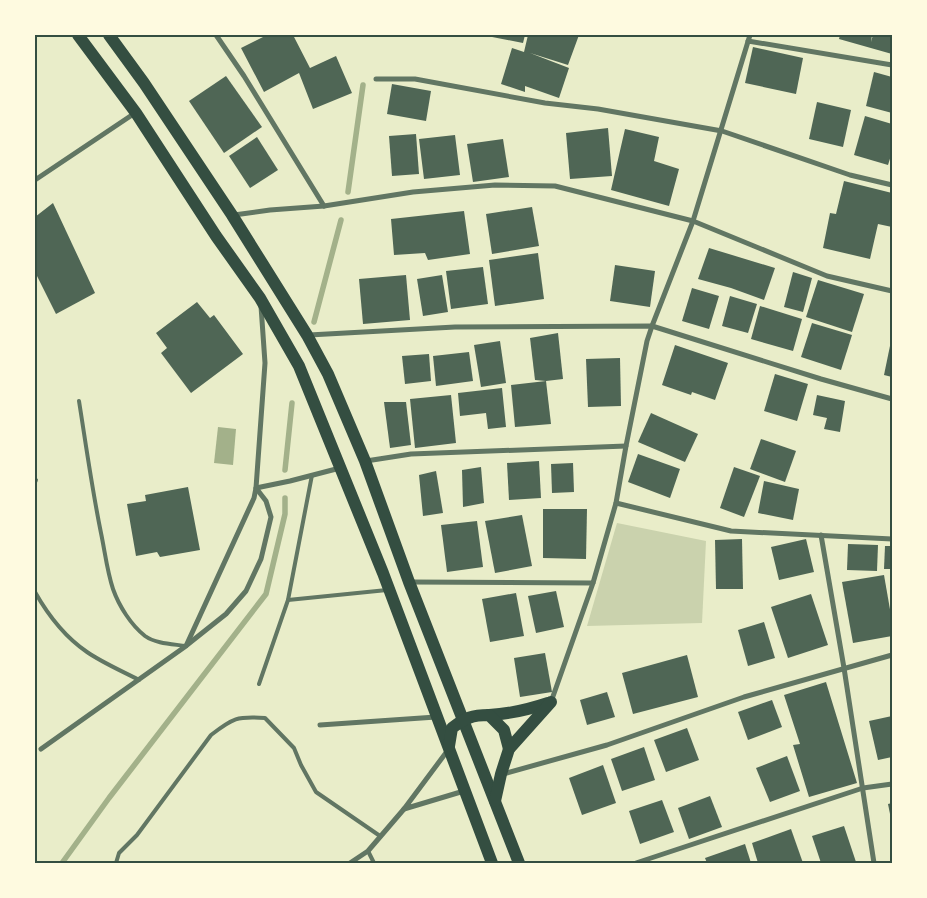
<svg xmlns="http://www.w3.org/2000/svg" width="927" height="898" font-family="Poppins,sans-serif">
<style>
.green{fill:#cad2ad}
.water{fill:#a3b18a}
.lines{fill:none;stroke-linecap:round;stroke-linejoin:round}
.stream{stroke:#a3b18a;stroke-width:5.5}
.building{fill:#4f6655}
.service{stroke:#617663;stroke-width:4}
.minor{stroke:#617663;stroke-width:5}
.primary{stroke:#344e41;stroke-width:12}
.neatline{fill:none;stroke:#344e41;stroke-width:2}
</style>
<rect width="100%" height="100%" fill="#e9edc9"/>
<polygon class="green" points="617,523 706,541 702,623 587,626"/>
<polygon class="water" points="218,427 236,429 233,465 214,463"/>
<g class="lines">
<g class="stream">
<polyline points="348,192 363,85"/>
<polyline points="314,322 341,220"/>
<polyline points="285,470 292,403"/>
<polyline points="62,863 109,798 266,594 285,514 285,498"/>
</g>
</g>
<g class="building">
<polygon points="267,35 293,35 310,68 336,56 352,93 313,109 299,73 264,92 241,48"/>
<polygon points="487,35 525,35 523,43 487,36"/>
<polygon points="528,35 579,35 568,65 530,53 569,68 559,98 525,86 525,92 501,84 512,48 524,52"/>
<polygon points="840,35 872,35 871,42 873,35 892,35 892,54 839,39"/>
<polygon points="753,47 803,58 796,94 745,83"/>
<polygon points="874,72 892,77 892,113 866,106"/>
<polygon points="226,76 262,127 224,153 189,101"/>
<polygon points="392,84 431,91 426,121 387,114"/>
<polygon points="817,102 851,110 843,147 809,139"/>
<polygon points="865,116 892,124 892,152 888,165 854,155"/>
<polygon points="608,128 612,176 570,179 566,133"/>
<polygon points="625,129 659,137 654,161 679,169 669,206 611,190"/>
<polygon points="416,134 419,174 392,176 389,136"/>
<polygon points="455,135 460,175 424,179 419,139"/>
<polygon points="257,137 278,170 250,188 229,156"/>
<polygon points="503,139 509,177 473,182 467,144"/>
<polygon points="844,181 892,193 892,227 878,224 870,259 823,248 830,213 836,214"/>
<polygon points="53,203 95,293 56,314 35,272 35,217"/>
<polygon points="532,207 539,246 492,254 486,214"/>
<polygon points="464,211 470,254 428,260 425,253 394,255 391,219"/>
<polygon points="709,248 775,268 764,300 731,288 698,279"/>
<polygon points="538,253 544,299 495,306 489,260"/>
<polygon points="615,265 655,271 650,307 610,301"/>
<polygon points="483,267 488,304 451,309 446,271"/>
<polygon points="793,272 812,278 803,312 784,307"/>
<polygon points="406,275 410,320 363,324 359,279"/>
<polygon points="442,275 448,312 423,316 417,279"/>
<polygon points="818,280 864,294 852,332 806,317"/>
<polygon points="692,288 719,296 709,329 682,321"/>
<polygon points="730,296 757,304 748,333 722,326"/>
<polygon points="197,302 210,318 214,315 243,354 191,393 161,353 167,348 156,333"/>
<polygon points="760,306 802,319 793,351 751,339"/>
<polygon points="812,323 852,335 841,370 801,357"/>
<polygon points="558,333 563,379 546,381 535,380 530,338"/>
<polygon points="500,341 506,383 481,387 474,345"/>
<polygon points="891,341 892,341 892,377 884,375"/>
<polygon points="675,345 728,363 715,400 692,392 691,395 662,385"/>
<polygon points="469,352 473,381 436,386 433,356"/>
<polygon points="429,354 431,381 405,384 402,356"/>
<polygon points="620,358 621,406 588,407 586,359"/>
<polygon points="775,374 808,384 797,421 764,411"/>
<polygon points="546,381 551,424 515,427 511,385"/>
<polygon points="502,388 506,427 488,429 486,413 460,416 458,393"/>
<polygon points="451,395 456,443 415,448 410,399"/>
<polygon points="817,395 845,401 840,432 824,429 827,418 813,415"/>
<polygon points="384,402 406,402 411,445 390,448"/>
<polygon points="651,413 698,434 685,462 638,442"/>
<polygon points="761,439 796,451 785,482 750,469"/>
<polygon points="638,454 680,469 670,498 628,482"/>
<polygon points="539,461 541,498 509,500 507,463"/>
<polygon points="573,463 574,492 552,493 551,464"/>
<polygon points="481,467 484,503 463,507 462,470"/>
<polygon points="734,467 760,476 744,517 720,508"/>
<polygon points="436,471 443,513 423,516 419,475"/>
<polygon points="764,481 799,489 793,520 758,513"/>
<polygon points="188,487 200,550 160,557 157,552 136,556 127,504 146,501 145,495"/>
<polygon points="543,509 587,509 586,559 543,558"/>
<polygon points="522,515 532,566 495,573 485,521"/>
<polygon points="477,521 483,567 447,572 441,525"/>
<polygon points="742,539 743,589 716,589 715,540"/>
<polygon points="806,539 814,572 779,580 771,547"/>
<polygon points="848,544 878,545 877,571 847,570"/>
<polygon points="885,546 892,546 892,569 884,569"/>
<polygon points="884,575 892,621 892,636 853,643 842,582"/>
<polygon points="556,591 564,627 536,633 528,596"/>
<polygon points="516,593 524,636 490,642 482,599"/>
<polygon points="811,594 828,645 788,658 771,607"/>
<polygon points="764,622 775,658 748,666 738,630"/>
<polygon points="545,653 552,692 520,697 514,658"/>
<polygon points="687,655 698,697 633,714 622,673"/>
<polygon points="826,682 857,783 809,797 793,745 800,744 784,695"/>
<polygon points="607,692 615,717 587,725 580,700"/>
<polygon points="772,700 782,727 748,740 738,712"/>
<polygon points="892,716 892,757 878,760 869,721"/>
<polygon points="687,728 699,760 666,772 654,740"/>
<polygon points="644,747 655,780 622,791 611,759"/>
<polygon points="787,756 800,791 770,802 756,768"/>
<polygon points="603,765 616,803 582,815 569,778"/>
<polygon points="710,796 722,827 689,839 678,808"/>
<polygon points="662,800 674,832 640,844 629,811"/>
<polygon points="892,803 892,819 891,819 888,804"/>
<polygon points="844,826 856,862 851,863 821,863 812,836"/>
<polygon points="791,829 803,863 758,863 752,843"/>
<polygon points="745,844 751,863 707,863 705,858"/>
</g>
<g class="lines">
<g class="service">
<path d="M79,401C86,445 92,489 101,533C105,552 107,571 113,589C119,606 131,625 145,636C156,644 173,644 186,646"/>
<polyline points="35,482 36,480"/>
<path d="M35,592C48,615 65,637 87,652C103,663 122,671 139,680"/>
<polyline points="288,600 387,590"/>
<polyline points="259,684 288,600 312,475"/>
<polyline points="368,851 374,863"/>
<path d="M116,863L119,853L137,835L211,735C233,718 237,716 265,718L294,748L301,765L316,792L380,836"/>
</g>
<g class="minor">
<polyline points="216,35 244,76 324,206"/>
<polyline points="748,41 892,65"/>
<polyline points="376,79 415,79 545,103 598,109 722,131 850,175 892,185"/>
<polyline points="35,180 135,113"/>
<polyline points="234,215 270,210 324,206 413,192 495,185 555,186 693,221 827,276 892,291"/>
<polyline points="309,335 455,327 652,326 821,379 892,399"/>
<polyline points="366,461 411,454 626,446"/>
<polyline points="616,503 731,531 892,539"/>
<polyline points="821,535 844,668 874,863"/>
<polyline points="411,582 593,583"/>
<polyline points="187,645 226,614 246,591 261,559 271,517 266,501 256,488 290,481 340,468"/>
<polyline points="551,702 593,583 616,503 626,446 647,341 652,326 693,221 750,35"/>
<polyline points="320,725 436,717"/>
<polyline points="41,749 186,646 254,498 256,488 265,363 261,306"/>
<polyline points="448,750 404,809 464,791"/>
<polyline points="503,774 607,745 744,697 892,655"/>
<polyline points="350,863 368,851 404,809"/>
<polyline points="636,863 863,788 892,784"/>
</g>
<g class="primary">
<polyline points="78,35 136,113 216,236 260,298 299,366 383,573 492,863"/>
<polyline points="109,35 144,83 232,215 307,335 328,374 365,461 409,582 519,863"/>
<path d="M489,715C511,714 527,710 548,703"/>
<path d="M449,746L452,728C465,718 472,715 489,715L504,730L509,749"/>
<polyline points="495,801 501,774 509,749 551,702"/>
</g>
</g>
<rect width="927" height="898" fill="none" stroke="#fefae0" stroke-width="72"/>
<rect x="36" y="36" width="855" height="826" class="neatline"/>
</svg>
